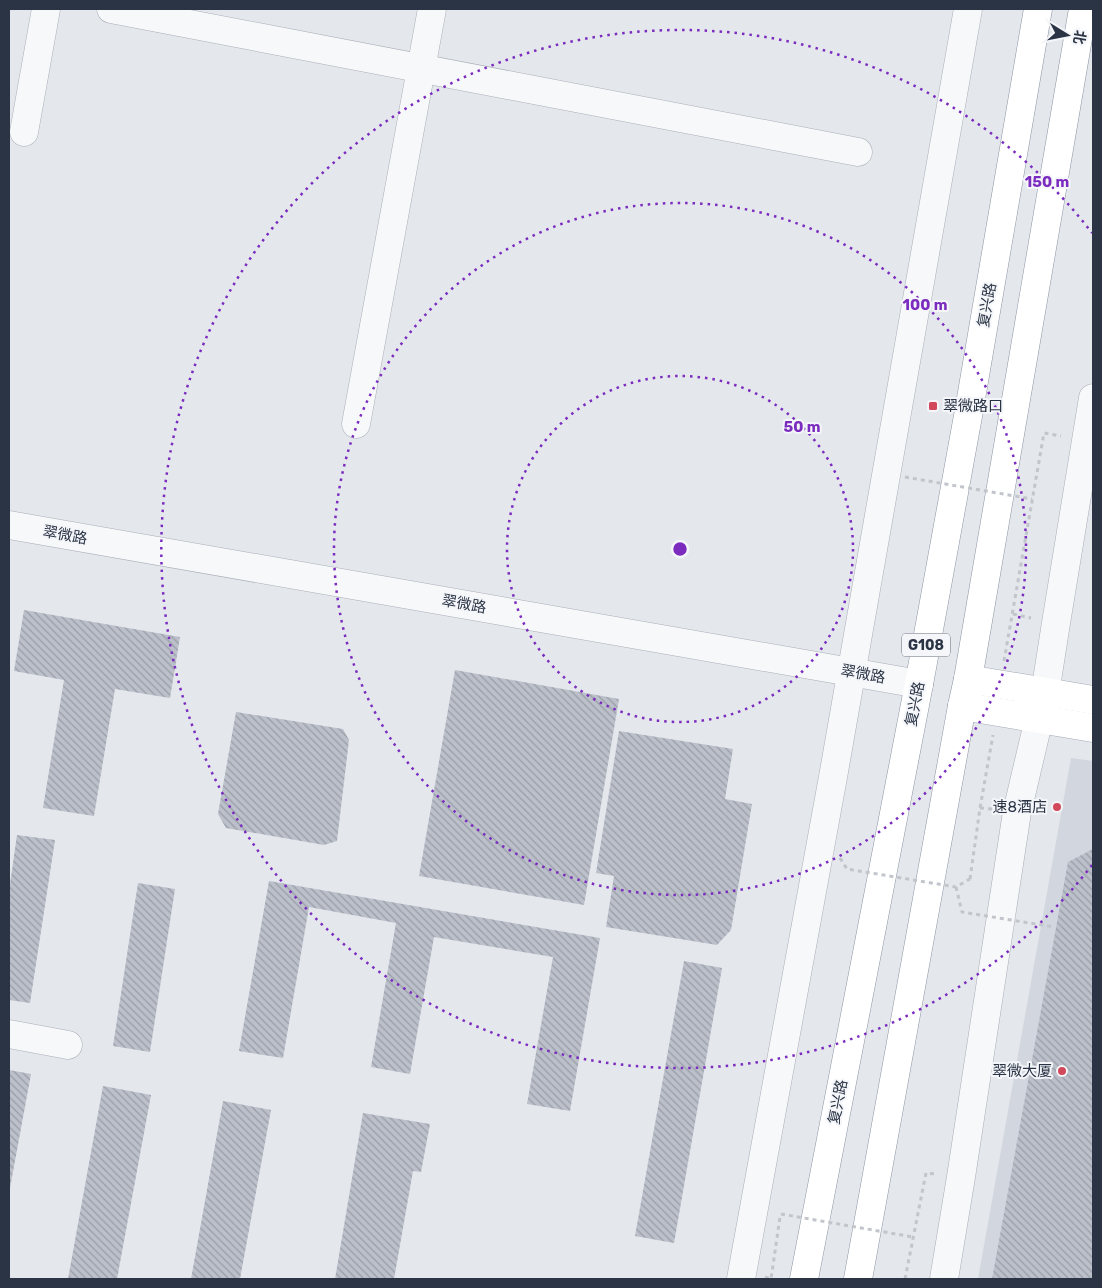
<svg xmlns="http://www.w3.org/2000/svg" width="1102" height="1288" font-family="Rubik,'Noto Sans SC',sans-serif">
<style>
.built{fill:#d2d6de}
.building{fill:url(#building-back-hatch)}
.lines{fill:none;stroke-linecap:round;stroke-linejoin:round}
.minor-casing{stroke:#a9aeb7;stroke-width:29}
.major-casing{stroke:#a3abb8;stroke-width:29}
.highway-casing{stroke:#8b94a3;stroke-width:29}
.path{stroke:#c2c5cb;stroke-width:3;stroke-dasharray:4 4;stroke-linecap:butt}
.minor{stroke:#f7f8fa;stroke-width:28}
.major{stroke:#fff;stroke-width:28}
.highway{stroke:#fff;stroke-width:28}
.path-bridge{stroke:#c2c5cb;stroke-width:3;stroke-dasharray:4 4;stroke-linecap:butt}
.ring{fill:none;stroke:#7b2cbf;stroke-width:2.5;stroke-dasharray:2.5 5}
.poi-dot{fill:#d1495b;stroke:#f4f6f9;stroke-width:2}
.labels{text-anchor:middle;stroke-width:4;stroke-linejoin:round;paint-order:stroke}
.shield{fill:#f4f6f9;stroke:#676e7b;stroke-width:1}
.shield-label{font-size:14px;font-weight:bold;fill:#2b3445}
.street-label{font-size:15px;fill:#2b3445;stroke:#f4f6f9}
.poi-label{font-size:15px;fill:#2b3445;stroke:#f4f6f9;text-anchor:end}
.centre{fill:#7b2cbf;stroke:#f4f6f9;stroke-width:2.5}
.ring-label{font-size:15px;text-anchor:middle;font-weight:bold;fill:#7b2cbf;stroke:#f4f6f9;stroke-width:4;stroke-linejoin:round;paint-order:stroke}
</style>
<defs>
<pattern id="building-back-hatch" width="6" height="6" patternUnits="userSpaceOnUse" patternTransform="scale(1.25)"><rect width="6" height="6" fill="#bbc0ca"/><path d="M-1 5l2 2M0 0l6 6M5-1l2 2" fill="none" stroke="#989da6"/></pattern>
</defs>
<rect width="100%" height="100%" fill="#e4e7ec"/>
<polygon class="built" points="1071,758 1093,761 1093,1279 978,1279"/>
<g class="building">
<polygon points="24,610 180,637 170,698 115,689 94,816 43,808 64,680 14,671"/>
<polygon points="455,670 619,699 584,905 419,876"/>
<polygon points="236,712 343,729 349,740 337,841 324,845 226,828 218,814"/>
<polygon points="619,731 733,749 725,799 752,804 731,930 717,945 606,927 614,876 596,873"/>
<polygon points="17,835 55,840 30,1003 9,1000 9,891"/>
<polygon points="1093,849 1093,1279 992,1279 1068,862"/>
<polygon points="269,881 600,938 570,1111 527,1104 553,957 434,937 410,1074 371,1067 396,923 309,907 283,1058 239,1051"/>
<polygon points="138,883 175,889 150,1052 113,1046"/>
<polygon points="684,961 722,968 674,1243 635,1236"/>
<polygon points="9,1070 31,1074 10,1188 9,1188"/>
<polygon points="103,1086 151,1095 117,1279 68,1279"/>
<polygon points="223,1101 271,1110 240,1279 191,1279"/>
<polygon points="363,1113 430,1124 421,1172 413,1171 394,1279 335,1279"/>
</g>
<g class="lines">
<defs>
<g id="minor">
<polyline points="111,9 858,152"/>
<polyline points="24,132 46,9"/>
<polyline points="356,424 432,9"/>
<polyline points="9,525 919,684"/>
<polyline points="9,1034 68,1045"/>
<polyline points="741,1279 833,777 968,9"/>
<polyline points="944,1279 961,1177 1017,812 1045,693 1056,623 1093,398"/>
</g>
<g id="major">
<polyline points="968,679 1093,700"/>
<polyline points="962,706 1093,728"/>
</g>
<g id="highway">
<polyline points="804,1279 919,684 968,416 1038,9"/>
<polyline points="858,1279 962,706 968,679 1083,9"/>
</g>
</defs>
<use href="#minor" class="minor-casing"/>
<use href="#major" class="major-casing"/>
<use href="#highway" class="highway-casing"/>
<g class="path">
<polyline points="1013,614 1031,618"/>
<polyline points="1004,661 1044,433 1061,436"/>
<polyline points="980,808 992,809"/>
<polyline points="970,879 980,808 993,735"/>
<polyline points="765,1277 771,1279 780,1217"/>
<polyline points="905,1279 926,1173 936,1174"/>
</g>
<use href="#minor" class="minor"/>
<use href="#major" class="major"/>
<use href="#highway" class="highway"/>
<g class="path-bridge">
<polyline points="905,477 1032,499"/>
<polyline points="840,858 847,869 956,887 970,879"/>
<polyline points="956,887 962,912 1054,927"/>
<polyline points="781,1214 913,1237"/>
</g>
</g>
<g class="ring">
<circle cx="680" cy="549" r="173"/>
<circle cx="680" cy="549" r="346"/>
<path d="M1092 865A519 519 0 1 1 1092 233"/>
</g>
<g class="poi-dot">
<rect x="928" y="401" width="10" height="10" rx="2.5"/>
<circle cx="1057" cy="807" r="5"/>
<circle cx="1062" cy="1071" r="5"/>
</g>
<g class="labels">
<rect class="shield" x="902" y="633.5" width="48" height="23" rx="4"/>
<g class="shield-label">
<text x="926" y="650">G108</text>
</g>
<g class="street-label">
<text transform="translate(987 305) rotate(-80)" y="5">复兴路</text>
<text transform="translate(65 535) rotate(10)" y="5">翠微路</text>
<text transform="translate(464 604) rotate(10)" y="5">翠微路</text>
<text transform="translate(863 674) rotate(10)" y="5">翠微路</text>
<text transform="translate(915 704) rotate(-79)" y="5">复兴路</text>
<text transform="translate(838 1102) rotate(-79)" y="5">复兴路</text>
</g>
<g class="poi-label">
<text x="943" y="411" text-anchor="start">翠微路口</text>
<text x="1047" y="812">速8酒店</text>
<text x="1052" y="1076">翠微大厦</text>
</g>
</g>
<circle cx="680" cy="549" r="8" class="centre"/>
<g class="ring-label">
<text x="1047" y="187">150 m</text>
<text x="925" y="310">100 m</text>
<text x="802" y="432">50 m</text>
</g>
<rect width="1102" height="1288" fill="none" stroke="#2b3445" stroke-width="20"/>
<g transform="translate(1067 35) rotate(100)" stroke="#f4f6f9" stroke-width="4" paint-order="stroke">
<path d="M0-4L9 19L0 12L-9 19Z" fill="#2b3445"/>
<text y="-8" font-size="14" font-weight="bold" text-anchor="middle" fill="#2b3445">北</text>
</g>
</svg>
